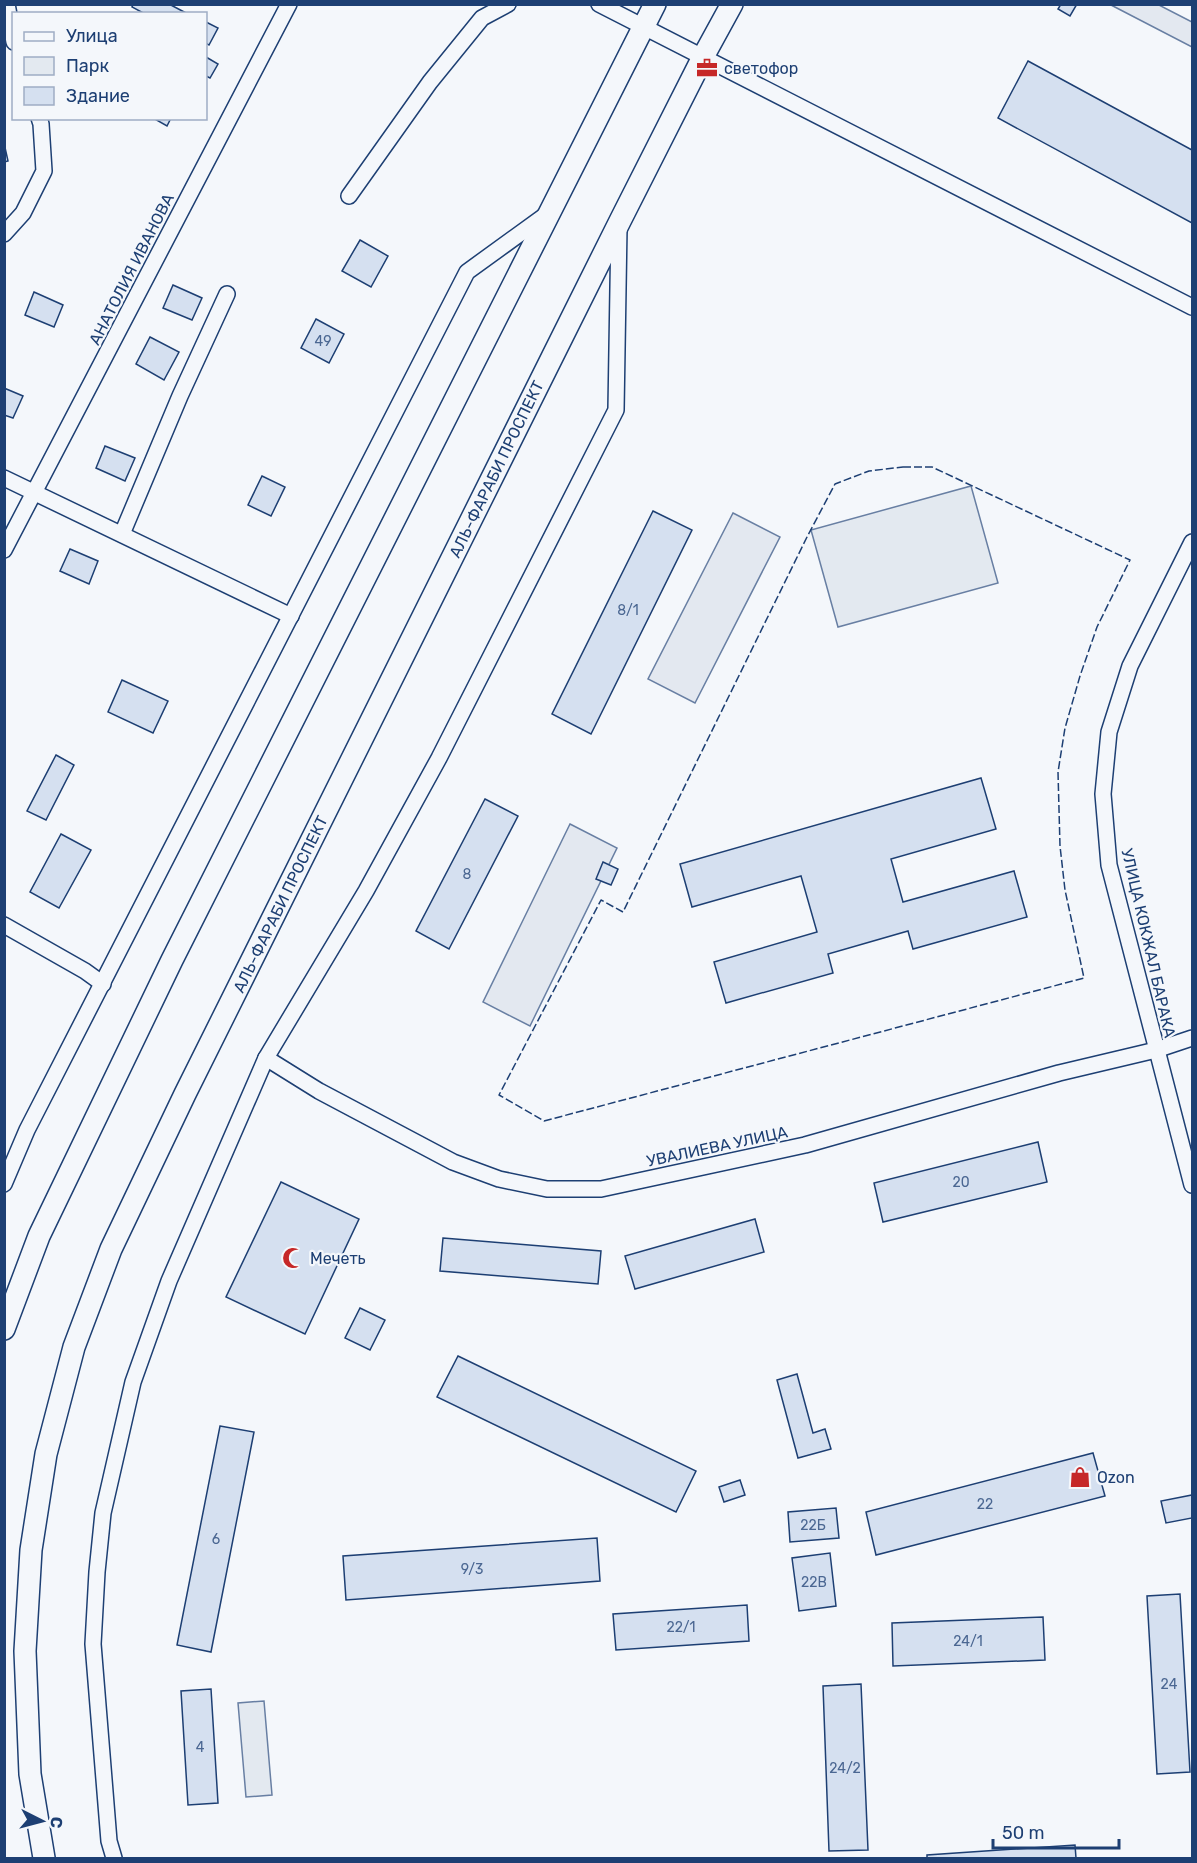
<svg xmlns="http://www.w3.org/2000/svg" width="1197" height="1863" font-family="Rubik,sans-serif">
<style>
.green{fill:#e3e9f0;stroke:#687fa3;stroke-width:1.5}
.parking{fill:#e3e8f0;stroke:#687fa3;stroke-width:1.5}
.building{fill:#d5e0f0;stroke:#1d3f73;stroke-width:1.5}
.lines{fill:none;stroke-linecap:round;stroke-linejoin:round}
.street-casing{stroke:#1d3f73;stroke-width:18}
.secondary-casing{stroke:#1d3f73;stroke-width:24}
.street{stroke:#f4f7fb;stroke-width:15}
.secondary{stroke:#f4f7fb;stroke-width:21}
.fence{stroke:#1d3f73;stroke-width:1.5;stroke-dasharray:8 3;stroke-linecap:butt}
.labels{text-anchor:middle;stroke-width:4.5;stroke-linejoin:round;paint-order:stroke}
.number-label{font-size:14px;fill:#4b6792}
.poi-label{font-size:16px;fill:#1d3f73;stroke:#f4f7fb;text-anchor:start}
.street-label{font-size:16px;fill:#1d3f73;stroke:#f4f7fb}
</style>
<rect width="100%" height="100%" fill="#f4f7fb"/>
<g class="green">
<polygon points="971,486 998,583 838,627 811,530"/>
<polygon points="264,1701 272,1795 246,1797 238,1703"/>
</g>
<g class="parking">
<polygon points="1111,5 1159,5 1192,22 1192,47"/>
<polygon points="733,513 780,537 695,703 648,679"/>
<polygon points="570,824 617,848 530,1026 483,1002"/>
</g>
<g class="building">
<polygon points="133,4 169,4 188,14 145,14 132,7"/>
<polygon points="1061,4 1077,4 1070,16 1058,9"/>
<polygon points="206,22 218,28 209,45 206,43"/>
<polygon points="206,57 218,64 210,78 206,76"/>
<polygon points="1028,61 1192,150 1192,223 998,118"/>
<polygon points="153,118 171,118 167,126"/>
<polygon points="4,143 8,161 4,162"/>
<polygon points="360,240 388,256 371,287 342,271"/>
<polygon points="173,285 202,298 192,320 163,308"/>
<polygon points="34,292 63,305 54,327 25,315"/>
<polygon points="316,319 344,334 329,363 301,348"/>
<polygon points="150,337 179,352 164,380 136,364"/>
<polygon points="4,388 23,396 13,418 4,415"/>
<polygon points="105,446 135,458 125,481 96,468"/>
<polygon points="262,476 285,487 271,516 248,505"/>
<polygon points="653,511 692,530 591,734 552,714"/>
<polygon points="70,549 98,561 89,584 60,571"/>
<polygon points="122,680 168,701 153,733 108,712"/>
<polygon points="56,755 74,765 46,820 27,811"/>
<polygon points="981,778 996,829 891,859 903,902 1014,871 1027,917 913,949 908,931 828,954 833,973 726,1003 714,962 817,932 801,876 692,907 680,864"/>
<polygon points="485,799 518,816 449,949 416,931"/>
<polygon points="61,834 91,850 59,908 30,892"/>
<polygon points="603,862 618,869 611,885 596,879"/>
<polygon points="1038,1142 1047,1182 883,1222 874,1183"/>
<polygon points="281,1182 359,1219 305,1334 226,1297"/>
<polygon points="755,1219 764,1252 635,1289 625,1256"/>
<polygon points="443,1238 601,1251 598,1284 440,1271"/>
<polygon points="360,1308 385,1320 370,1350 345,1338"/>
<polygon points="458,1356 696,1471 676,1512 437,1397"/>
<polygon points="797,1374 813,1433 825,1429 831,1449 798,1458 777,1380"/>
<polygon points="220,1426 254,1432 211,1652 177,1645"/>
<polygon points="1093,1453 1105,1496 876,1555 866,1512"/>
<polygon points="740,1480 745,1495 724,1502 719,1487"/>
<polygon points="1192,1495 1192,1518 1166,1523 1161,1501"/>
<polygon points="836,1508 839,1538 790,1542 788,1512"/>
<polygon points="597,1538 600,1581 346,1600 343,1556"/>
<polygon points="830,1553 836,1606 799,1611 792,1558"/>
<polygon points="1180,1594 1190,1772 1157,1774 1147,1596"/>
<polygon points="747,1605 749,1641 616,1650 613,1614"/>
<polygon points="1043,1617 1045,1660 893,1666 892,1623"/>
<polygon points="861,1684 868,1850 829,1851 823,1686"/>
<polygon points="211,1689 218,1803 188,1805 181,1691"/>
<polygon points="1075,1845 1076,1858 927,1858 927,1855"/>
</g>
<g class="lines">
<defs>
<g id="street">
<polyline points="7,4 14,42"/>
<polyline points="599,4 1192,307"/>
<polyline points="349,196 430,82 482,18 508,4"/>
<polyline points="4,234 23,213 44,171 41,124 39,118"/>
<polyline points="4,478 291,616"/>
<polyline points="122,534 180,396 227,294"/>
<polyline points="1192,542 1130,666 1109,732 1103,794 1109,865 1192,1185"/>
<polyline points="4,550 289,4"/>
<polyline points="4,925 85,971 103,984"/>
<polyline points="266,1058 319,1091 453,1162 499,1179 547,1189 601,1189 805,1145 1059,1073 1156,1050 1192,1038"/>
<polyline points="4,1184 27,1130 467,272 547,214"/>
<polyline points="114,1858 109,1841 93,1644 97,1572 103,1513 133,1382 169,1281 266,1058 366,891 439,758 616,410 619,227"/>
</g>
<g id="secondary">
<polyline points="4,1329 39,1236 172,960 655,4"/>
<polyline points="44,1858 30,1774 25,1651 31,1550 46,1454 74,1347 111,1249 185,1094 620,221 703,57 732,4"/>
</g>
</defs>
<use href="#street" class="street-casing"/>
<use href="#secondary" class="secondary-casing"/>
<use href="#street" class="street"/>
<use href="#secondary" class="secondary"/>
<polygon class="fence" points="903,467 932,467 1130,560 1097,627 1080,676 1065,728 1058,772 1060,846 1065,890 1084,978 544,1121 499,1095 601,900 623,912 807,537 835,484 869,471"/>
</g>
<defs>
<symbol id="office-bare" viewBox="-9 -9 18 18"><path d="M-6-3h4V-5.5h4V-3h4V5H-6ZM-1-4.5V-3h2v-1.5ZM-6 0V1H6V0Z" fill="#c62828" stroke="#f4f7fb" stroke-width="2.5" paint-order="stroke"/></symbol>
<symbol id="mosque-bare" viewBox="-9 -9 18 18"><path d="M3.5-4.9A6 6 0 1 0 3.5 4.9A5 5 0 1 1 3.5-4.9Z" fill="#c62828" stroke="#f4f7fb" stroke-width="2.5" paint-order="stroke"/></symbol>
<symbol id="shop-bare" viewBox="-9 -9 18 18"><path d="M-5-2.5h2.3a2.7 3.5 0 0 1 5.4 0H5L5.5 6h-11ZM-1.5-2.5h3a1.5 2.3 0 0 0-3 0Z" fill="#c62828" stroke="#f4f7fb" stroke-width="2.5" paint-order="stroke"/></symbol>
</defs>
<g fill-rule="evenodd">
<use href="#office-bare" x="692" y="53" width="30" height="30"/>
<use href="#mosque-bare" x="278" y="1243" width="30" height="30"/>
<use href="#shop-bare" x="1065" y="1462" width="30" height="30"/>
</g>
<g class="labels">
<g class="number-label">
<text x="323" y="346">49</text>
<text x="628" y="615">8/1</text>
<text x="467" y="879">8</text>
<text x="961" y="1187">20</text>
<text x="985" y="1509">22</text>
<text x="813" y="1530">22Б</text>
<text x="216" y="1544">6</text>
<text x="472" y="1574">9/3</text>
<text x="814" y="1587">22В</text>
<text x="681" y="1632">22/1</text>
<text x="968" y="1646">24/1</text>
<text x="1169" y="1689">24</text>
<text x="200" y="1752">4</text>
<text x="845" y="1773">24/2</text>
</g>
<g class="poi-label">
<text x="724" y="74">светофор</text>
<text x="310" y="1264">Мечеть</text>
<text x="1097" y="1483">Ozon</text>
</g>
<g class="street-label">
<text transform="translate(131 269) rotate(-63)" y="6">АНАТОЛИЯ ИВАНОВА</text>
<text transform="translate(496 469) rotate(-64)" y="6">АЛЬ-ФАРАБИ ПРОСПЕКТ</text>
<text transform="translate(280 904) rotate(-64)" y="6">АЛЬ-ФАРАБИ ПРОСПЕКТ</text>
<text transform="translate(1149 943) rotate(77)" y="6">УЛИЦА КОКЖАЛ БАРАКА</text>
<text transform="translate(717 1146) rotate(-12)" y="6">УВАЛИЕВА УЛИЦА</text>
</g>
</g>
<rect width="1197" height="1863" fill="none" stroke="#1d3f73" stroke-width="12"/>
<rect x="12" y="12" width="195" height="108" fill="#f4f7fb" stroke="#9eadc5" stroke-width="1.5"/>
<rect x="24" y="32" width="30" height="9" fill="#f4f7fb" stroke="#9eadc5" stroke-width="1.5"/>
<text x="66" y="42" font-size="18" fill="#1d3f73">Улица</text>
<rect x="24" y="57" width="30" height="18" fill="#e3e9f0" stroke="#9eadc5" stroke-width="1.5"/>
<text x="66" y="72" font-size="18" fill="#1d3f73">Парк</text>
<rect x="24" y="87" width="30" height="18" fill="#d5e0f0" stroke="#9eadc5" stroke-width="1.5"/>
<text x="66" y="102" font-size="18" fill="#1d3f73">Здание</text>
<g transform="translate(42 1821) rotate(96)" stroke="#f4f7fb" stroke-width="4.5" paint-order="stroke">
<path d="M0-4.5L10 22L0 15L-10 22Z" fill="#1d3f73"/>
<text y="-9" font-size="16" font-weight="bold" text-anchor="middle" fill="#1d3f73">С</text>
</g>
<path d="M993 1839v9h126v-9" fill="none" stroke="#1d3f73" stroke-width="3"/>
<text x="1002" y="1839" font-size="18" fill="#1d3f73" stroke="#f4f7fb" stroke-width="4.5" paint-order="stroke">50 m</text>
</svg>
